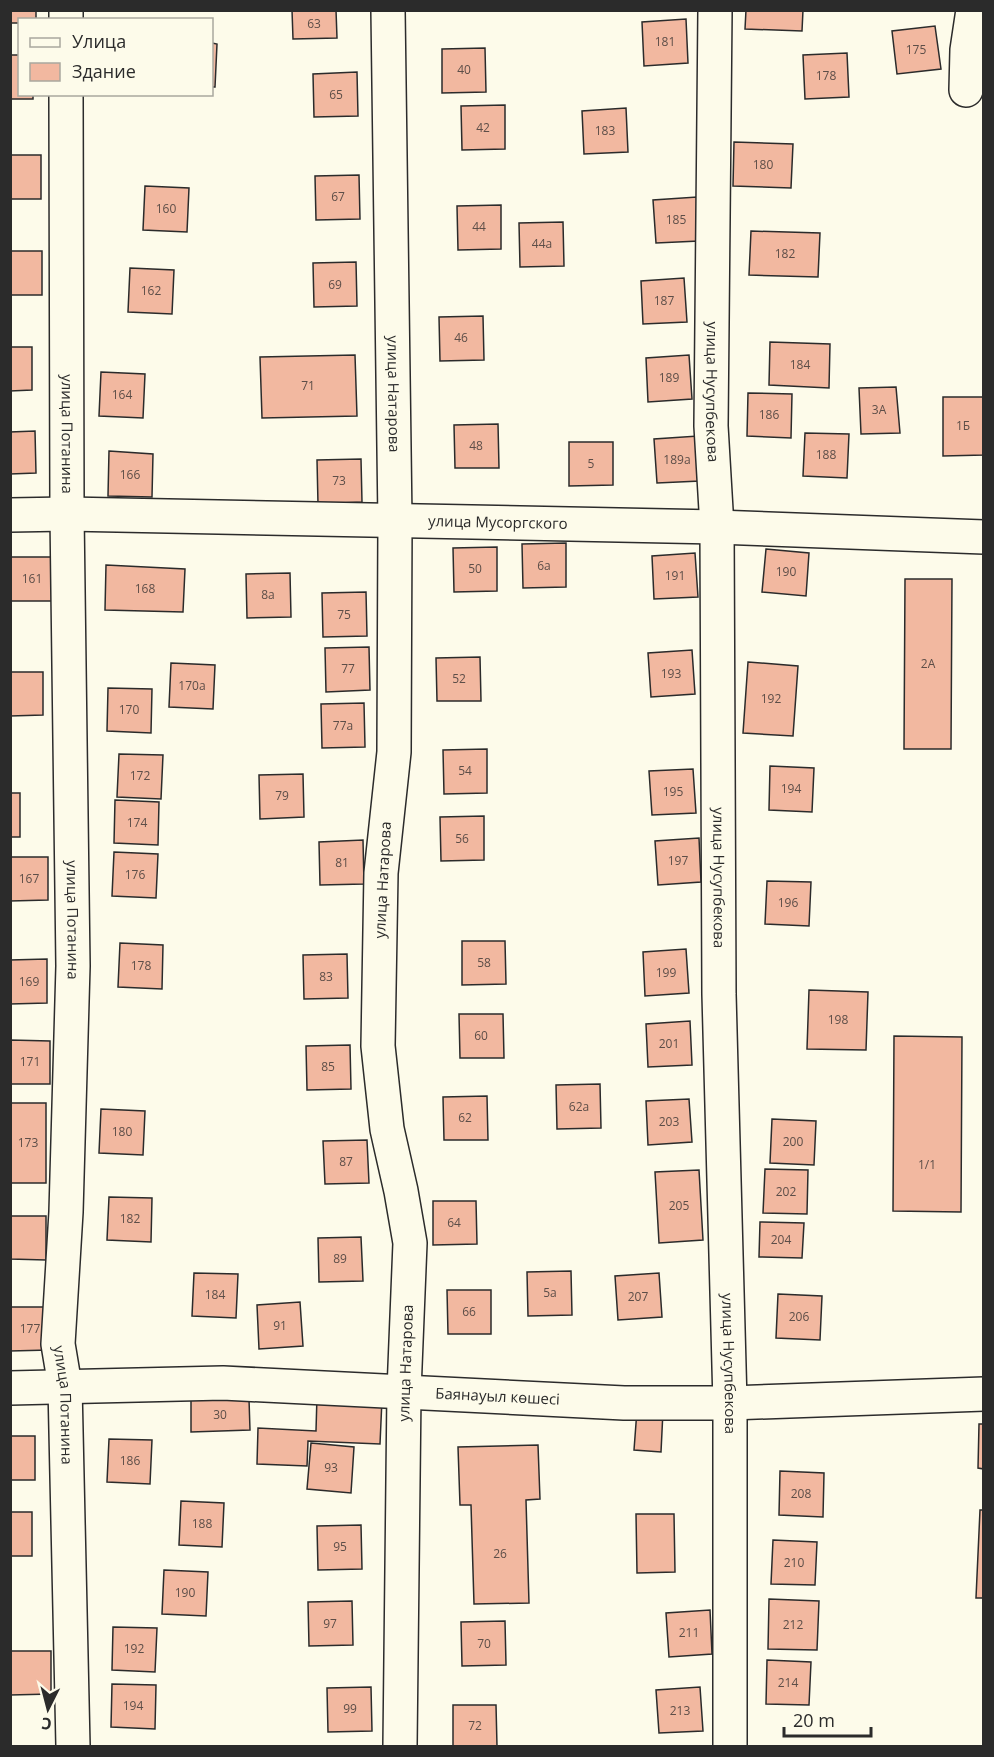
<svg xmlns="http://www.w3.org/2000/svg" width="994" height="1757" font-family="'Open Sans',sans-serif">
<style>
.building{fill:#f2b8a0;stroke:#2b2b2b;stroke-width:1.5}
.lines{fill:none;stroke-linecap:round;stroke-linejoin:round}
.minor-casing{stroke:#2b2b2b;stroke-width:36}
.major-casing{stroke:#2b2b2b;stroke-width:36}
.minor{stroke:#fdfbea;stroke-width:33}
.major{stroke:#fdfbea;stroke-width:33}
.labels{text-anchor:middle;stroke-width:4.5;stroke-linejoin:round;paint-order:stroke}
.number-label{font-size:12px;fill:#5d4e48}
.street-label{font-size:15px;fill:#2b2b2b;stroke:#fdfbea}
</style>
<rect width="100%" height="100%" fill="#fdfbea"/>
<g class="building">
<polygon points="10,10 36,10 36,20 20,20 20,23 10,23"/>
<polygon points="292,10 336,10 337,38 293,39"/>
<polygon points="746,10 803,10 802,31 745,29"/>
<polygon points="686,19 688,63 644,66 642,22"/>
<polygon points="935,26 941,69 897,74 892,31"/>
<polygon points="212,43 217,44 215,87 212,87"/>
<polygon points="485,48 486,92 442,93 442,49"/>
<polygon points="847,53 849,97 805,99 803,55"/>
<polygon points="10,55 20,55 20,94 33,94 33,99 10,99"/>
<polygon points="357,72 358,116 314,117 313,74"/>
<polygon points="505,105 505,149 462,150 461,106"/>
<polygon points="626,108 628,152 584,154 582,111"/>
<polygon points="734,142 793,144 791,188 733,186"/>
<rect x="10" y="155" width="31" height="44"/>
<polygon points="359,175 360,219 316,220 315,176"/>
<polygon points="145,186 189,188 187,232 143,230"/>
<polygon points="697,197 699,241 656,243 653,200"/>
<polygon points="501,205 501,249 458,250 457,206"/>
<polygon points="563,222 564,266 520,267 519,223"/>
<polygon points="751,231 820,233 818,277 749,275"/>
<rect x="10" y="251" width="32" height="44"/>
<polygon points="356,262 357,306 314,307 313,263"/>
<polygon points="130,268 174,270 172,314 128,312"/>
<polygon points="684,278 687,322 643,324 641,281"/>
<polygon points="483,316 484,360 440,361 439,317"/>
<polygon points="770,342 830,344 829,388 769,385"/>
<polygon points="10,347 32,347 32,390 10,391"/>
<polygon points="355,355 357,416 262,418 260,357"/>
<polygon points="689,355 692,399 648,402 646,358"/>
<polygon points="101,372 145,374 143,418 99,416"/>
<polygon points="896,387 900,433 861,434 859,388"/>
<polygon points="748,393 792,394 791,438 747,436"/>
<polygon points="943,397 984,397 984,455 943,456"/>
<polygon points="498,424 499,468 455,468 454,425"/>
<polygon points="35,431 36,473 10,474 10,432"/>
<polygon points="805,433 849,434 847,478 803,476"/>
<polygon points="698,436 700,481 657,483 654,439"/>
<polygon points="569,442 613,442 613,485 569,486"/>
<polygon points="109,451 153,454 152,497 108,496"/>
<polygon points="361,459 362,502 318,504 317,460"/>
<polygon points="566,543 566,587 523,588 522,544"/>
<polygon points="497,547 497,591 454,592 453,548"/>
<polygon points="766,549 809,553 806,596 762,592"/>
<polygon points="695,553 698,597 654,599 652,556"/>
<rect x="10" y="557" width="44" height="44"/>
<polygon points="106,565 185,569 183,612 105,610"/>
<polygon points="290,573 291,617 247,618 246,574"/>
<polygon points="905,579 952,579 951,749 904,749"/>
<polygon points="366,592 367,636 323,637 322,593"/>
<polygon points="369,647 370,690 326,692 325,648"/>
<polygon points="692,650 695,694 651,697 648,653"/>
<polygon points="480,657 481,701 437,701 436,658"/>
<polygon points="748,662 798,666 793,736 743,733"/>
<polygon points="171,663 215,665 213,709 169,707"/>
<polygon points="10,672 43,672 43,715 10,716"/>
<polygon points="108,688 152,689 151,733 107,731"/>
<polygon points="364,703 365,747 322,748 321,704"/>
<polygon points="487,749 487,793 444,794 443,750"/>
<polygon points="119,754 163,755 161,799 117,797"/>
<polygon points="770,766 814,768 812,812 769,810"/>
<polygon points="693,769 696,813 652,815 649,771"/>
<polygon points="303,774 304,817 260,819 259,775"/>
<rect x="10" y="793" width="10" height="44"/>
<polygon points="115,800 159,802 158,845 114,843"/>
<polygon points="484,816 484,860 441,861 440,817"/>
<polygon points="699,838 701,882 658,885 655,841"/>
<polygon points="363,840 364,884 320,885 319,842"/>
<polygon points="114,852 158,854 156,898 112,896"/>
<polygon points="10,857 48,857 48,900 10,901"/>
<polygon points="767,881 811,882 809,926 765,924"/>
<polygon points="462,941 505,941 506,984 462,985"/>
<polygon points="120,943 163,945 162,989 118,987"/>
<polygon points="686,949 689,993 645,996 643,952"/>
<polygon points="347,954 348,998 304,999 303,955"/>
<polygon points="47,959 47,1003 10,1004 10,960"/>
<polygon points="809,990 868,992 866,1050 807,1049"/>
<polygon points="459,1014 503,1014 504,1058 460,1058"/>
<polygon points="690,1021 692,1065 648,1067 646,1024"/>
<polygon points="894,1036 962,1037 961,1212 893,1211"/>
<polygon points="10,1040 50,1041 50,1084 10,1084"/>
<polygon points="350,1045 351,1089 307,1090 306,1046"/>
<polygon points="600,1084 601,1128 557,1129 556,1085"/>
<polygon points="487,1096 488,1140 444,1140 443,1097"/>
<polygon points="689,1099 692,1142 648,1145 646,1101"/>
<rect x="10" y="1103" width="36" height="80"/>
<polygon points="101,1109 145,1111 143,1155 99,1153"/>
<polygon points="772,1119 816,1121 814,1165 770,1163"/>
<polygon points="367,1140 369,1183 325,1184 323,1141"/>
<polygon points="765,1169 808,1170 807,1214 763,1213"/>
<polygon points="699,1170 703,1240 659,1243 655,1172"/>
<polygon points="109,1197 152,1198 151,1242 107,1240"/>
<polygon points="433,1201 476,1201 477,1244 433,1245"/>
<polygon points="10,1216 46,1216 46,1260 10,1259"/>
<polygon points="760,1222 804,1223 802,1258 759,1257"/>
<polygon points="361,1237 363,1281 319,1282 318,1238"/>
<polygon points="571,1271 572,1315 528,1316 527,1272"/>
<polygon points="194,1273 238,1274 236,1318 192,1316"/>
<polygon points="659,1273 662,1317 618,1320 615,1276"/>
<polygon points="447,1290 491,1290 491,1334 448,1334"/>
<polygon points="778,1294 822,1296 820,1340 776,1338"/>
<polygon points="300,1302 303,1346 259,1349 257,1305"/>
<polygon points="10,1307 49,1307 49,1350 10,1351"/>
<polygon points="317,1396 382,1399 380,1444 308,1441 307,1466 257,1464 258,1428 316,1431"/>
<polygon points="249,1399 250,1430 191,1432 191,1400"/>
<polygon points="637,1410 663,1411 661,1452 634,1450"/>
<polygon points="979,1424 984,1424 984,1469 978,1468"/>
<rect x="10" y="1436" width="25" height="44"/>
<polygon points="109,1439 152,1440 150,1484 107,1482"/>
<polygon points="311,1443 354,1447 351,1493 307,1489"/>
<polygon points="538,1445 540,1499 526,1500 529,1603 474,1604 471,1505 460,1505 458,1447"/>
<polygon points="780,1471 824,1473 823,1517 779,1515"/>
<polygon points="181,1501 224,1503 222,1547 179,1545"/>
<polygon points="980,1510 984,1510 984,1598 976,1598"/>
<rect x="10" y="1512" width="22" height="44"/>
<polygon points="636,1514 674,1514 675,1572 637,1573"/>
<polygon points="361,1525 362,1569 318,1570 317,1526"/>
<polygon points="773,1540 817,1542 815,1585 771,1584"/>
<polygon points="164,1570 208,1572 206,1616 162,1614"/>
<polygon points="769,1599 819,1601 817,1650 768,1649"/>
<polygon points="352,1601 353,1645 309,1646 308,1602"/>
<polygon points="710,1610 712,1654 669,1657 666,1613"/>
<polygon points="505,1621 506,1665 462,1666 461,1622"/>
<polygon points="113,1627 157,1628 155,1672 112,1670"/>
<polygon points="10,1651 51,1651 51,1694 10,1695"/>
<polygon points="767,1660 811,1662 809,1705 766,1704"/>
<polygon points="112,1684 156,1685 155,1729 111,1727"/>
<polygon points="371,1687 372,1731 328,1732 327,1688"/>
<polygon points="700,1687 703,1731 659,1733 656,1690"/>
<polygon points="453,1705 496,1705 497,1746 453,1746"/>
</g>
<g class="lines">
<defs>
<g id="minor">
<polyline points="66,10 66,20"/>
<path id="s1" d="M388,10L395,521L394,752L381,873L378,1046L387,1129L401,1191L410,1243L404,1391L400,1746"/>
<path id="s2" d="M715,10L711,426L717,527L719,994L730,1403V1746"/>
<polyline points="966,90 967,50 973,10"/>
<path id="s3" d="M66,94L67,514L73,966L66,1212L58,1344L65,1386L73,1746"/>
<path id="s4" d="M10,515L67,514L717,527L984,537"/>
</g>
<g id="major">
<path id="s5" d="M10,1388L223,1383L624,1403H730L984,1394"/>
</g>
</defs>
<use href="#minor" class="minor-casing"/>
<use href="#major" class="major-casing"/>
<use href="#minor" class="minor"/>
<use href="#major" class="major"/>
</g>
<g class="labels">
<g class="number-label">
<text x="314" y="28">63</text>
<text x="665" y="46">181</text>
<text x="916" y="54">175</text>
<text x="464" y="74">40</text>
<text x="826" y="80">178</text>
<text x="336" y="99">65</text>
<text x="483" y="132">42</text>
<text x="605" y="135">183</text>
<text x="763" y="169">180</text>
<text x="338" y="201">67</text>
<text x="166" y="213">160</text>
<text x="676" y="224">185</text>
<text x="479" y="231">44</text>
<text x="542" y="248">44а</text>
<text x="785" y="258">182</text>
<text x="335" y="289">69</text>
<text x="151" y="295">162</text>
<text x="664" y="305">187</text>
<text x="461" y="342">46</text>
<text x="800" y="369">184</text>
<text x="669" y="382">189</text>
<text x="308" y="390">71</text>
<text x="122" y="399">164</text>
<text x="879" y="414">3А</text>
<text x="769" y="419">186</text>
<text x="963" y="430">1Б</text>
<text x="476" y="450">48</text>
<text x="826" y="459">188</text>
<text x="677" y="464">189а</text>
<text x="591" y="468">5</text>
<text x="130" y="479">166</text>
<text x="339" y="485">73</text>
<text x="544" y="570">6а</text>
<text x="475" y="573">50</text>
<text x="786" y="576">190</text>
<text x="675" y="580">191</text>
<text x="32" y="583">161</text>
<text x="145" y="593">168</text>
<text x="268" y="599">8а</text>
<text x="344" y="619">75</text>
<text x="928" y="668">2А</text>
<text x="348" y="673">77</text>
<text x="671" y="678">193</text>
<text x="459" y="683">52</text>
<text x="192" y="690">170а</text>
<text x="771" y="703">192</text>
<text x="129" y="714">170</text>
<text x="343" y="730">77а</text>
<text x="465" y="775">54</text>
<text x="140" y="780">172</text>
<text x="791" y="793">194</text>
<text x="673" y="796">195</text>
<text x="282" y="800">79</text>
<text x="137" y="827">174</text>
<text x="462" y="843">56</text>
<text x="678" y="865">197</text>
<text x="342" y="867">81</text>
<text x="135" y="879">176</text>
<text x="29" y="883">167</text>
<text x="788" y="907">196</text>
<text x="484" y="967">58</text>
<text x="141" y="970">178</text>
<text x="666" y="977">199</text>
<text x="326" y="981">83</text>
<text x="29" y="986">169</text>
<text x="838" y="1024">198</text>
<text x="481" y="1040">60</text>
<text x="669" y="1048">201</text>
<text x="30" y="1066">171</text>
<text x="328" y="1071">85</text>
<text x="579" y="1111">62а</text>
<text x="465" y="1122">62</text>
<text x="669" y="1126">203</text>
<text x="122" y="1136">180</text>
<text x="793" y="1146">200</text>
<text x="28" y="1147">173</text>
<text x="346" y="1166">87</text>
<text x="927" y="1169">1/1</text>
<text x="786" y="1196">202</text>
<text x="679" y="1210">205</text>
<text x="130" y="1223">182</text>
<text x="454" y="1227">64</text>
<text x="781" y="1244">204</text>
<text x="340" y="1263">89</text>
<text x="550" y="1297">5а</text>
<text x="215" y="1299">184</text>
<text x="638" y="1301">207</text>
<text x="469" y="1316">66</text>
<text x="799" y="1321">206</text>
<text x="280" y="1330">91</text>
<text x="30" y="1333">177</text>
<text x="220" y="1419">30</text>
<text x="130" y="1465">186</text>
<text x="331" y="1472">93</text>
<text x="801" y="1498">208</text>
<text x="202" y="1528">188</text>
<text x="340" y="1551">95</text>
<text x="500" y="1558">26</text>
<text x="794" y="1567">210</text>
<text x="185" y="1597">190</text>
<text x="330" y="1628">97</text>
<text x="793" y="1629">212</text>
<text x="689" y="1637">211</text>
<text x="484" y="1648">70</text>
<text x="134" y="1653">192</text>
<text x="788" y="1687">214</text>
<text x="133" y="1710">194</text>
<text x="350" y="1713">99</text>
<text x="680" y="1715">213</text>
<text x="475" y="1730">72</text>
</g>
<g class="street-label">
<text dy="5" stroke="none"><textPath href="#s2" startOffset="382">улица Нусупбекова</textPath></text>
<text dy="5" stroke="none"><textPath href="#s1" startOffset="384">улица Натарова</textPath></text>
<text dy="5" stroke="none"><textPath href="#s3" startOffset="340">улица Потанина</textPath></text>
<text dy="5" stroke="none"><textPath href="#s4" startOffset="488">улица Мусоргского</textPath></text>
<text dy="5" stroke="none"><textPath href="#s2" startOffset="868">улица Нусупбекова</textPath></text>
<text transform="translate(383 880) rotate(-87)" y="5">улица Натарова</text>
<text dy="5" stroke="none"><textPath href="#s3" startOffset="826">улица Потанина</textPath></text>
<text transform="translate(406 1363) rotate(-88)" y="5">улица Натарова</text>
<text dy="5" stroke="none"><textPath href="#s2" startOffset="1354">улица Нусупбекова</textPath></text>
<text dy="5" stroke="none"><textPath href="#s5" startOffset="488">Баянауыл көшесі</textPath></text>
<text dy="5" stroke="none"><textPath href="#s3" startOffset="1312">улица Потанина</textPath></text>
</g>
</g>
<rect width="994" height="1757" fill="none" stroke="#2b2b2b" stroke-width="24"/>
<rect x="18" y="18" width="195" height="78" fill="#fdfbea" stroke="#a9a89e" stroke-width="1.5"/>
<rect x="30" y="38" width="30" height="9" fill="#fdfbea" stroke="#a9a89e" stroke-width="1.5"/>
<text x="72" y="48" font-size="18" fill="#2b2b2b">Улица</text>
<rect x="30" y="63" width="30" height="18" fill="#f2b8a0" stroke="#a9a89e" stroke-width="1.5"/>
<text x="72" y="78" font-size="18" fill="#2b2b2b">Здание</text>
<g transform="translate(48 1709) rotate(186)" stroke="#fdfbea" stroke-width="4.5" paint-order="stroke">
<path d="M0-4.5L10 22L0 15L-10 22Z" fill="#2b2b2b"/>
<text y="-9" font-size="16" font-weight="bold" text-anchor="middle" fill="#2b2b2b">С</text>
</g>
<path d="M784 1727v9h87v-9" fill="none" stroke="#2b2b2b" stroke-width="3"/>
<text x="793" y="1727" font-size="18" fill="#2b2b2b" stroke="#fdfbea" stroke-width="4.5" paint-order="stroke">20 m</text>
</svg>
